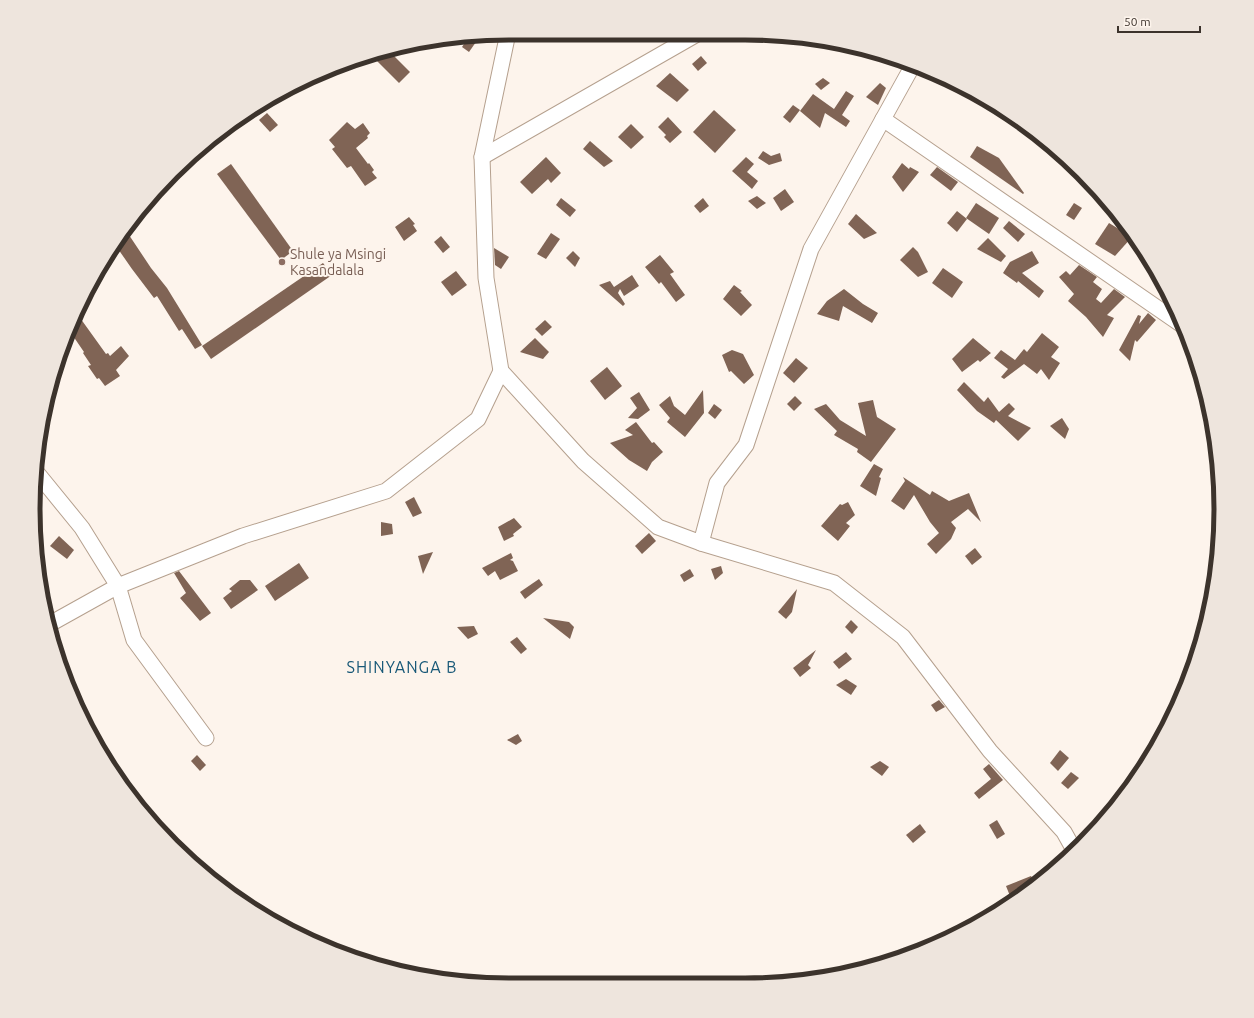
<svg xmlns="http://www.w3.org/2000/svg" width="1254" height="1018" font-family="Ubuntu,sans-serif">
<style>
.building{fill:#806455}
.lines{fill:none;stroke-linecap:round;stroke-linejoin:round}
.minor-casing{stroke:#b5a08e;stroke-width:17}
.minor{stroke:#fff;stroke-width:15}
.education-dot{fill:#8d6e63;stroke:#fdf4ec;stroke-width:1.5}
.labels{text-anchor:middle;stroke-width:4;stroke-linejoin:round;paint-order:stroke}
.education-label{font-size:14px;fill:#785e54;stroke:#fdf4ec;text-anchor:start}
.quarter-label{font-size:16px;letter-spacing:1px;fill:#185877;stroke:#fdf4ec}
.rim{fill:none;stroke:#3c332c;stroke-width:5}
</style>
<rect width="100%" height="100%" fill="#fdf4ec"/>
<g class="building">
<polygon points="468,38 471,38 476,42 469,52 462,47"/>
<polygon points="387,49 410,72 399,83 371,55"/>
<polygon points="701,56 707,63 698,71 692,64"/>
<polygon points="670,73 689,90 677,102 656,86"/>
<polygon points="823,78 830,83 821,90 815,84"/>
<polygon points="880,83 886,88 878,105 866,97"/>
<polygon points="846,91 854,96 842,115 850,121 846,127 825,113 820,128 800,111 813,94 834,109"/>
<polygon points="793,105 800,110 790,123 783,117"/>
<polygon points="714,110 736,130 715,153 693,132"/>
<polygon points="267,113 278,125 270,132 259,120"/>
<polygon points="668,117 682,132 670,143 664,137 666,135 658,127"/>
<polygon points="347,122 355,129 363,123 370,133 367,136 368,138 356,148 368,164 369,163 374,170 372,172 377,178 365,186 351,166 347,168 332,149 335,147 329,140"/>
<polygon points="631,124 644,137 631,149 618,137"/>
<polygon points="590,141 613,161 604,167 583,149"/>
<polygon points="977,146 999,158 1024,193 1023,194 970,157"/>
<polygon points="763,151 771,156 780,153 782,161 769,165 758,158"/>
<polygon points="546,157 561,173 551,183 548,179 532,194 520,182"/>
<polygon points="746,157 754,164 747,172 758,181 752,189 732,171"/>
<polygon points="902,163 909,169 910,167 919,172 903,192 892,177"/>
<polygon points="231,164 293,251 281,260 217,174"/>
<polygon points="937,167 958,182 951,191 930,175"/>
<polygon points="785,189 794,202 781,211 773,198"/>
<polygon points="757,196 766,203 757,209 748,201"/>
<polygon points="561,198 576,210 570,217 556,205"/>
<polygon points="703,198 709,206 700,213 694,206"/>
<polygon points="976,203 999,218 989,234 966,218"/>
<polygon points="1074,203 1082,208 1074,220 1066,215"/>
<polygon points="957,211 967,219 957,232 947,223"/>
<polygon points="856,214 877,233 864,239 848,224"/>
<polygon points="409,217 415,224 413,225 417,231 404,241 395,227"/>
<polygon points="1009,221 1025,234 1018,242 1003,228"/>
<polygon points="1109,223 1132,237 1115,256 1095,244"/>
<polygon points="127,232 151,268 167,288 202,345 195,349 182,329 179,331 157,296 154,298 132,269 116,246"/>
<polygon points="551,233 560,239 546,259 537,254"/>
<polygon points="441,236 450,247 443,253 434,242"/>
<polygon points="988,238 1006,256 1001,262 977,249"/>
<polygon points="913,247 918,252 928,272 918,277 900,260"/>
<polygon points="494,248 509,257 501,269 495,265"/>
<polygon points="573,251 580,258 575,267 566,258"/>
<polygon points="1032,251 1039,263 1022,273 1044,291 1039,298 1018,281 1017,283 1003,273 1010,262"/>
<polygon points="660,255 674,272 670,274 685,295 676,302 661,282 659,284 645,267"/>
<polygon points="323,263 332,275 211,359 202,346"/>
<polygon points="1079,265 1097,277 1093,282 1102,289 1096,299 1101,303 1114,289 1125,297 1107,315 1114,318 1103,337 1086,317 1068,301 1074,294 1059,277 1066,271 1070,275"/>
<polygon points="943,268 963,282 952,298 932,283"/>
<polygon points="456,271 467,285 452,296 441,282"/>
<polygon points="632,275 639,286 624,296 620,289 618,293 625,304 623,306 599,285 610,281 614,287"/>
<polygon points="734,285 742,291 740,292 752,305 741,316 723,299"/>
<polygon points="844,289 863,304 878,313 872,323 843,306 839,321 817,314 827,301"/>
<polygon points="1148,313 1156,320 1137,342 1135,340 1130,361 1119,350 1138,315 1141,316 1139,324"/>
<polygon points="78,315 106,354 108,353 110,356 121,346 129,356 116,370 120,376 105,386 99,378 97,379 88,366 91,365 83,353 84,352 71,333"/>
<polygon points="545,320 552,327 542,336 535,329"/>
<polygon points="1042,333 1059,347 1051,357 1060,363 1049,380 1041,369 1037,374 1024,364 1004,379 1001,377 1008,369 994,358 1001,350 1015,360 1024,349 1027,352"/>
<polygon points="535,338 549,352 543,359 520,352"/>
<polygon points="973,338 991,353 980,362 978,360 962,372 952,359"/>
<polygon points="732,350 743,354 754,375 744,384 731,371 729,372 722,355"/>
<polygon points="796,358 808,368 794,383 783,373"/>
<polygon points="607,367 622,386 605,400 590,381"/>
<polygon points="964,382 984,402 988,397 999,412 1009,403 1015,409 1008,416 1031,428 1018,441 996,420 994,423 977,411 957,390"/>
<polygon points="703,390 704,413 685,437 667,422 670,418 659,405 670,396 674,406 685,415"/>
<polygon points="639,392 650,410 638,419 628,418 637,408 630,398"/>
<polygon points="795,396 802,403 794,411 787,404"/>
<polygon points="873,400 877,417 896,429 871,462 857,452 858,449 834,435 837,431 814,409 826,404 840,420 866,436 858,403"/>
<polygon points="714,404 722,410 715,419 708,413"/>
<polygon points="1062,418 1069,429 1065,439 1050,426"/>
<polygon points="636,422 652,443 654,442 663,452 652,462 647,471 629,460 610,443 633,435 625,430"/>
<polygon points="874,464 883,469 879,477 881,478 876,496 860,486"/>
<polygon points="903,477 930,495 932,491 949,501 969,493 981,522 968,509 951,522 956,528 951,539 936,554 927,544 939,533 930,522 914,495 904,510 891,501 905,481"/>
<polygon points="414,497 422,513 413,517 405,502"/>
<polygon points="848,502 855,515 846,523 850,526 838,541 821,526 840,504 842,505"/>
<polygon points="514,518 522,527 513,534 514,536 504,541 498,527"/>
<polygon points="381,522 392,524 393,534 381,536"/>
<polygon points="649,533 656,541 642,554 635,546"/>
<polygon points="59,536 74,550 67,559 50,546"/>
<polygon points="975,548 982,557 972,565 965,556"/>
<polygon points="433,552 423,574 418,556"/>
<polygon points="511,553 513,558 510,560 513,561 518,571 500,580 495,571 488,576 482,568"/>
<polygon points="299,563 309,578 275,601 265,586"/>
<polygon points="721,566 723,573 715,580 711,569"/>
<polygon points="690,569 694,576 684,582 680,575"/>
<polygon points="179,571 211,613 200,621 180,598 186,593 174,573"/>
<polygon points="539,579 543,585 525,599 520,592"/>
<polygon points="240,580 250,580 258,590 231,609 223,598 232,591 229,589"/>
<polygon points="797,589 792,612 786,619 778,612"/>
<polygon points="543,618 569,622 574,627 570,639"/>
<polygon points="851,620 858,627 852,634 845,627"/>
<polygon points="474,626 478,634 468,639 457,627"/>
<polygon points="517,637 527,649 521,654 510,642"/>
<polygon points="816,650 808,665 811,668 800,677 793,668"/>
<polygon points="846,652 852,659 839,669 833,662"/>
<polygon points="846,679 857,686 851,695 836,685"/>
<polygon points="939,700 945,707 936,712 931,705"/>
<polygon points="518,734 522,741 516,745 507,740"/>
<polygon points="1060,750 1069,758 1058,771 1050,763"/>
<polygon points="197,755 206,765 200,771 191,761"/>
<polygon points="880,761 889,767 882,776 870,767"/>
<polygon points="989,764 1003,780 979,799 974,793 991,779 983,769"/>
<polygon points="1071,772 1079,778 1068,789 1061,783"/>
<polygon points="997,820 1005,834 997,839 989,825"/>
<polygon points="920,824 926,832 913,843 906,835"/>
<polygon points="1031,876 1036,884 1027,890 1010,896 1006,886"/>
</g>
<g class="lines">
<defs>
<g id="minor">
<polyline points="508,33 482,157 486,278 501,371 583,461 658,527 701,543 834,583 903,637 990,751 1064,832 1074,850"/>
<polyline points="883,119 1182,325"/>
<polyline points="482,157 697,34"/>
<polyline points="38,474 82,528 118,586 134,640 206,738"/>
<polyline points="701,543 717,483 746,445 811,249 913,65"/>
<polyline points="48,625 118,586 243,536 386,491 478,419 501,371"/>
</g>
</defs>
<use href="#minor" class="minor-casing"/>
<use href="#minor" class="minor"/>
</g>
<circle class="education-dot" cx="282" cy="262" r="4"/>
<g class="labels">
<g class="education-label">
<text x="290" y="259">Shule ya Msingi<tspan x="290" dy="16">Kasandalala</tspan></text>
</g>
<g class="quarter-label">
<text x="402" y="673">SHINYANGA B</text>
</g>
</g>
<path d="M0 0H1254V1018H0ZM509 40H745A469 469 0 0 1 1214 509V509A469 469 0 0 1 745 978H509A469 469 0 0 1 40 509V509A469 469 0 0 1 509 40Z" fill="#eee5dd" fill-rule="evenodd"/>
<path class="rim" d="M509 40H745A469 469 0 0 1 1214 509V509A469 469 0 0 1 745 978H509A469 469 0 0 1 40 509V509A469 469 0 0 1 509 40Z"/>
<path d="M1118 26v6h82v-6" fill="none" stroke="#3c332c" stroke-width="2"/>
<text x="1124" y="26" font-size="12" fill="#3c332c" stroke="#fdf4ec" stroke-width="3" paint-order="stroke">50 m</text>
</svg>
